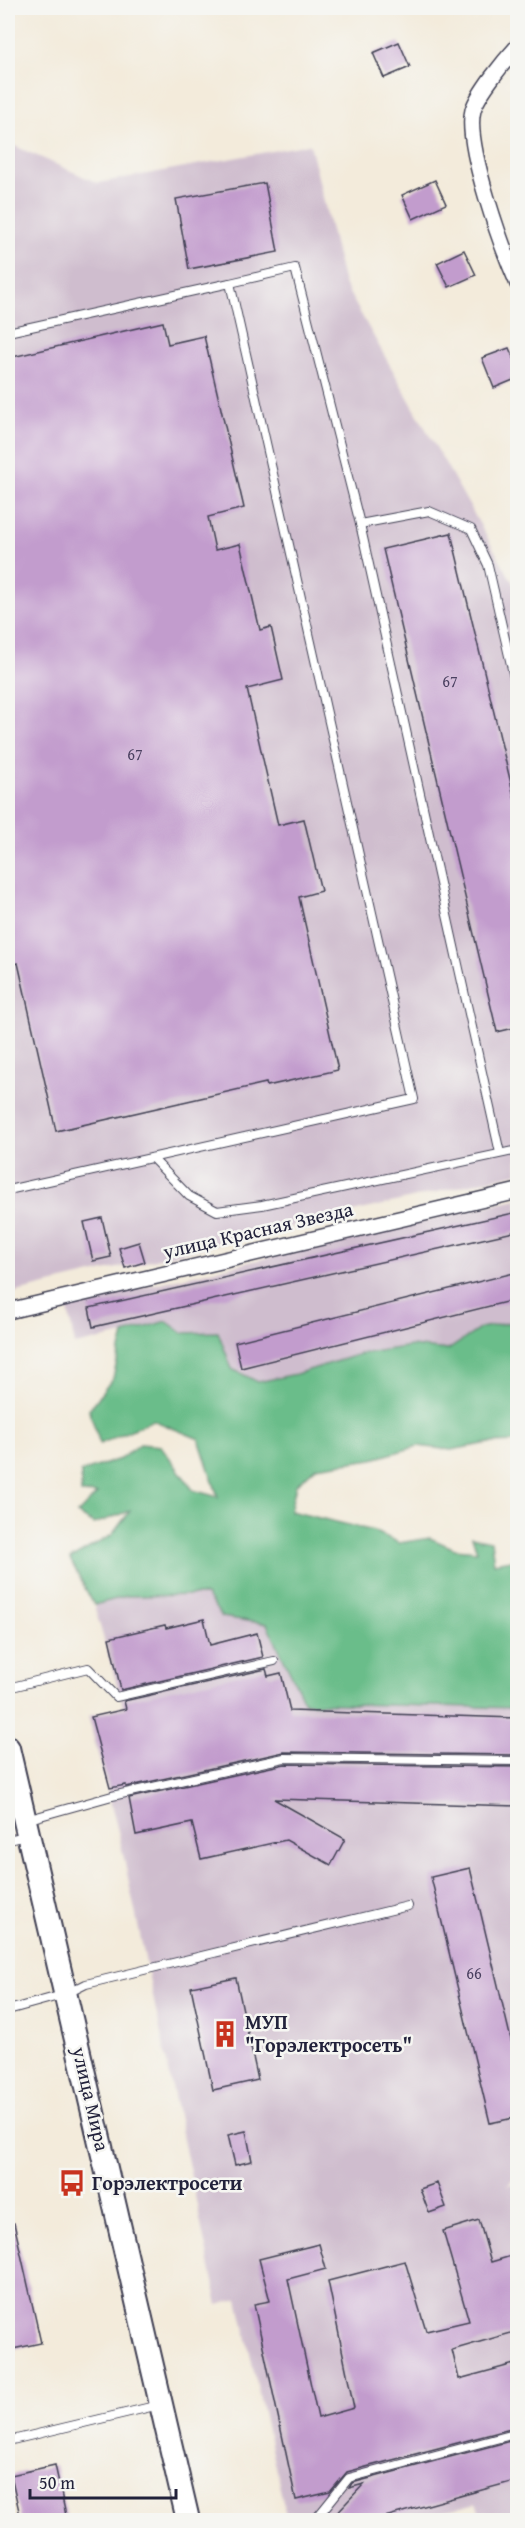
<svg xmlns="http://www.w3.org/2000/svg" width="525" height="2528" font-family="'Gentium Book Plus',serif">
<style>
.industrial{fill:#cfbdce}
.forest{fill:#6bbd8a;stroke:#467062;stroke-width:1.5}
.building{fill:#c29ccd}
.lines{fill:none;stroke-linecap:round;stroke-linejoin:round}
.service-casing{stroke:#414053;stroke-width:10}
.minor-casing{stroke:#414053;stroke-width:18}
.secondary-casing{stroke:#414053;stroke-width:26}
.service{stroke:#fff;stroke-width:8}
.minor{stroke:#fff;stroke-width:15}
.secondary{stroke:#fff;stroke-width:22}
.labels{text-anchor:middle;stroke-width:5;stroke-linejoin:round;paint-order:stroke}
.number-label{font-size:16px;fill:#4a4060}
.street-label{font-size:20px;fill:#22223b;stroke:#f6f6f2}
.poi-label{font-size:20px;font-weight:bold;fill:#22223b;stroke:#f6f6f2;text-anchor:start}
</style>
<rect width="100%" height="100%" fill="#f6f6f2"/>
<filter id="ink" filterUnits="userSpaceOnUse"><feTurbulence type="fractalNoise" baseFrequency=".0167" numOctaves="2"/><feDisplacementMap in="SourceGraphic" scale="12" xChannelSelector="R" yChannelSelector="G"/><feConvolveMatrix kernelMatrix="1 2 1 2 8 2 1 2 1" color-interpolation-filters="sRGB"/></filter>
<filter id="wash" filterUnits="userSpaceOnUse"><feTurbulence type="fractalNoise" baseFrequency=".008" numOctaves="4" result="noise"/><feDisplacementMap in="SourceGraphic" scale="24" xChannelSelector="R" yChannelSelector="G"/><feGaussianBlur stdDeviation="1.35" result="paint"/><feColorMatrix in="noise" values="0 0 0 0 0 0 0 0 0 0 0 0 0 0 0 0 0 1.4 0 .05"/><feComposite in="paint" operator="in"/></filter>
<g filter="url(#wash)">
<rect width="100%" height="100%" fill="#f3ebdb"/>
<g class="industrial">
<polygon points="8,143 98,183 310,144 344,284 518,592 517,1173 8,1294"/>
<polygon points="517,1199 517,1321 481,1328 448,1350 411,1346 258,1382 232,1369 218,1333 183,1333 166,1322 124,1334 75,1345 67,1305"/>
<polygon points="169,1594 207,1595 222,1617 267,1624 306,1703 517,1708 518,2172 508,2186 517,2184 517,2517 500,2520 484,2520 476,2504 412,2520 287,2520 238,2299 218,2305 119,1835 88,1716 123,1706 94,1605 127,1596"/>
</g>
<polygon class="forest" points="166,1321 183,1333 218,1332 232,1369 258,1382 296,1374 360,1354 411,1346 448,1350 481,1328 517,1321 517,1442 489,1443 451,1450 418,1446 373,1459 316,1467 296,1485 290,1511 374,1531 399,1543 430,1538 455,1549 477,1551 472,1537 491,1541 494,1563 517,1559 517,1708 305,1703 267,1624 222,1617 206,1595 127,1596 94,1605 70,1559 112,1535 130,1511 94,1524 77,1514 97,1494 81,1493 81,1472 120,1459 140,1444 161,1446 193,1490 218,1497 199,1439 153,1420 100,1444 89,1410 113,1378 124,1334"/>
<g id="blocks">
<g class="building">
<polygon points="399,42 410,67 384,78 373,53"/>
<polygon points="435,180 446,204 413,219 402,195"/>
<polygon points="265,183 278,252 189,269 176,199"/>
<polygon points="464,250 476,275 449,287 437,263"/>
<polygon points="163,322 168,344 204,336 244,508 208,517 215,550 240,544 260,630 271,627 283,680 247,689 278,825 304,819 321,891 299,897 338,1070 267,1086 266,1083 56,1131 18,963 8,965 8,358"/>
<polygon points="509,348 518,369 518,378 494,388 482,358"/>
<polygon points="451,533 518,813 518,1027 497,1032 383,549"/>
<polygon points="518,1212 518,1231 93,1327 89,1308"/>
<polygon points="102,1218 111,1257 93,1261 84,1222"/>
<polygon points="139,1242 145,1262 125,1268 119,1248"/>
<polygon points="518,1272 518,1299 241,1368 235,1342"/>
<polygon points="204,1619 210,1645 257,1633 263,1657 121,1690 109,1638 165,1625 166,1628"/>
<polygon points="266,1669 268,1676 281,1673 290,1711 518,1718 518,1755 284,1752 126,1787 126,1785 110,1788 91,1717 126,1709 124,1701"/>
<polygon points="285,1764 518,1767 518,1806 274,1799 345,1839 331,1865 286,1840 201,1859 192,1823 136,1835 129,1798"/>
<polygon points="470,1868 518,2069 518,2117 490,2123 431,1877"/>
<polygon points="236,1978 258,2080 213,2090 191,1987"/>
<polygon points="246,2131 252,2161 235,2165 228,2135"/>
<polygon points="437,2183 446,2207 429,2213 420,2189"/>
<polygon points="479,2220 491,2262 518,2254 518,2331 452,2350 459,2379 518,2363 518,2427 347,2472 330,2492 296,2500 254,2304 270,2301 259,2259 319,2244 326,2269 288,2279 318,2418 354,2408 328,2281 405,2261 426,2331 469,2321 443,2231"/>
<polygon points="8,2223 14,2223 41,2343 8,2350"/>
<polygon points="518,2439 518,2480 374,2520 330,2520 364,2484 349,2488 352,2483"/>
<polygon points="55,2465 67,2520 21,2520 11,2475"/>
</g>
</g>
</g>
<g filter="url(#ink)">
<use href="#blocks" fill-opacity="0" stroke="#414053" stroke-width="1.5"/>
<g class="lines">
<defs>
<g id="service">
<polyline points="230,283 295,268 360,524 429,511 471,529 488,565 518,695"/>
<polyline points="8,332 230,283 414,1099 8,1190"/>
<polyline points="360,524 500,1153"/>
<polyline points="152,1158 189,1196 217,1211 262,1205 518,1150"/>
<polyline points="8,1688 88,1668 116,1697 274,1661"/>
<polyline points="26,1820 112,1796 284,1758 518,1761"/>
<polyline points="8,1840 26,1836"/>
<polyline points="8,2010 66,1994 86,1984 408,1906"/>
<polyline points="8,2441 159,2405"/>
<polyline points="315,2520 349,2478 518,2433"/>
</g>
<g id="minor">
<path d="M518,46C505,60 478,93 473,110C464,144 503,250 518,284"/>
<polyline points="8,1311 518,1191"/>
</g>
<polyline id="secondary" points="8,1748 188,2520"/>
</defs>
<use href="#service" class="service-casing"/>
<use href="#minor" class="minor-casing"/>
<use href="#secondary" class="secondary-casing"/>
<use href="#service" class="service"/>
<use href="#minor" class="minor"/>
<use href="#secondary" class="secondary"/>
</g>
</g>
<defs>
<symbol id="building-bare" viewBox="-9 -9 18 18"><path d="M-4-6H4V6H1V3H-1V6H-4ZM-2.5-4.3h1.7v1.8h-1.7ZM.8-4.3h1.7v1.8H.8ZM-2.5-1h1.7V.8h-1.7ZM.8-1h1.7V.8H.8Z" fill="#c8321e" stroke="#f6f6f2" stroke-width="2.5" paint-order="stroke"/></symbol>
<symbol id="bus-bare" viewBox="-9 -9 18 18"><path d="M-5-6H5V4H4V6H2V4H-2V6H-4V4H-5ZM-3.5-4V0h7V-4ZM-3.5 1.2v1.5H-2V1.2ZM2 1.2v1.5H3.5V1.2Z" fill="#c8321e" stroke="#f6f6f2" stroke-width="2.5" paint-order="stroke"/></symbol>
</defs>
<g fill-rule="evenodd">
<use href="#building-bare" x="206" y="2015" width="38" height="38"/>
<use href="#bus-bare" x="53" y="2164" width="38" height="38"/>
</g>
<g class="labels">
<g class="number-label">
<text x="450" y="687">67</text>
<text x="135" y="760">67</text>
<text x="474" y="1979">66</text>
</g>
<g class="street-label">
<text transform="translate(258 1230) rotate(-13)" y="7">улица Красная Звезда</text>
<text transform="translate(91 2099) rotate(77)" y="7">улица Мира</text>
</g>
<g class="poi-label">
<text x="245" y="2029">МУП<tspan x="245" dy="23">"Горэлектросеть"</tspan></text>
<text x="92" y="2190">Горэлектросети</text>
</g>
</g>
<rect width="525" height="2528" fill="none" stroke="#f6f6f2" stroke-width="30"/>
<path d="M30 2489v9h146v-9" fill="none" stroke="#22223b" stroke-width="3"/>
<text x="39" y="2489" font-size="18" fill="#22223b" stroke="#f6f6f2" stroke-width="4.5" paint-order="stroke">50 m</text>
</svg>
